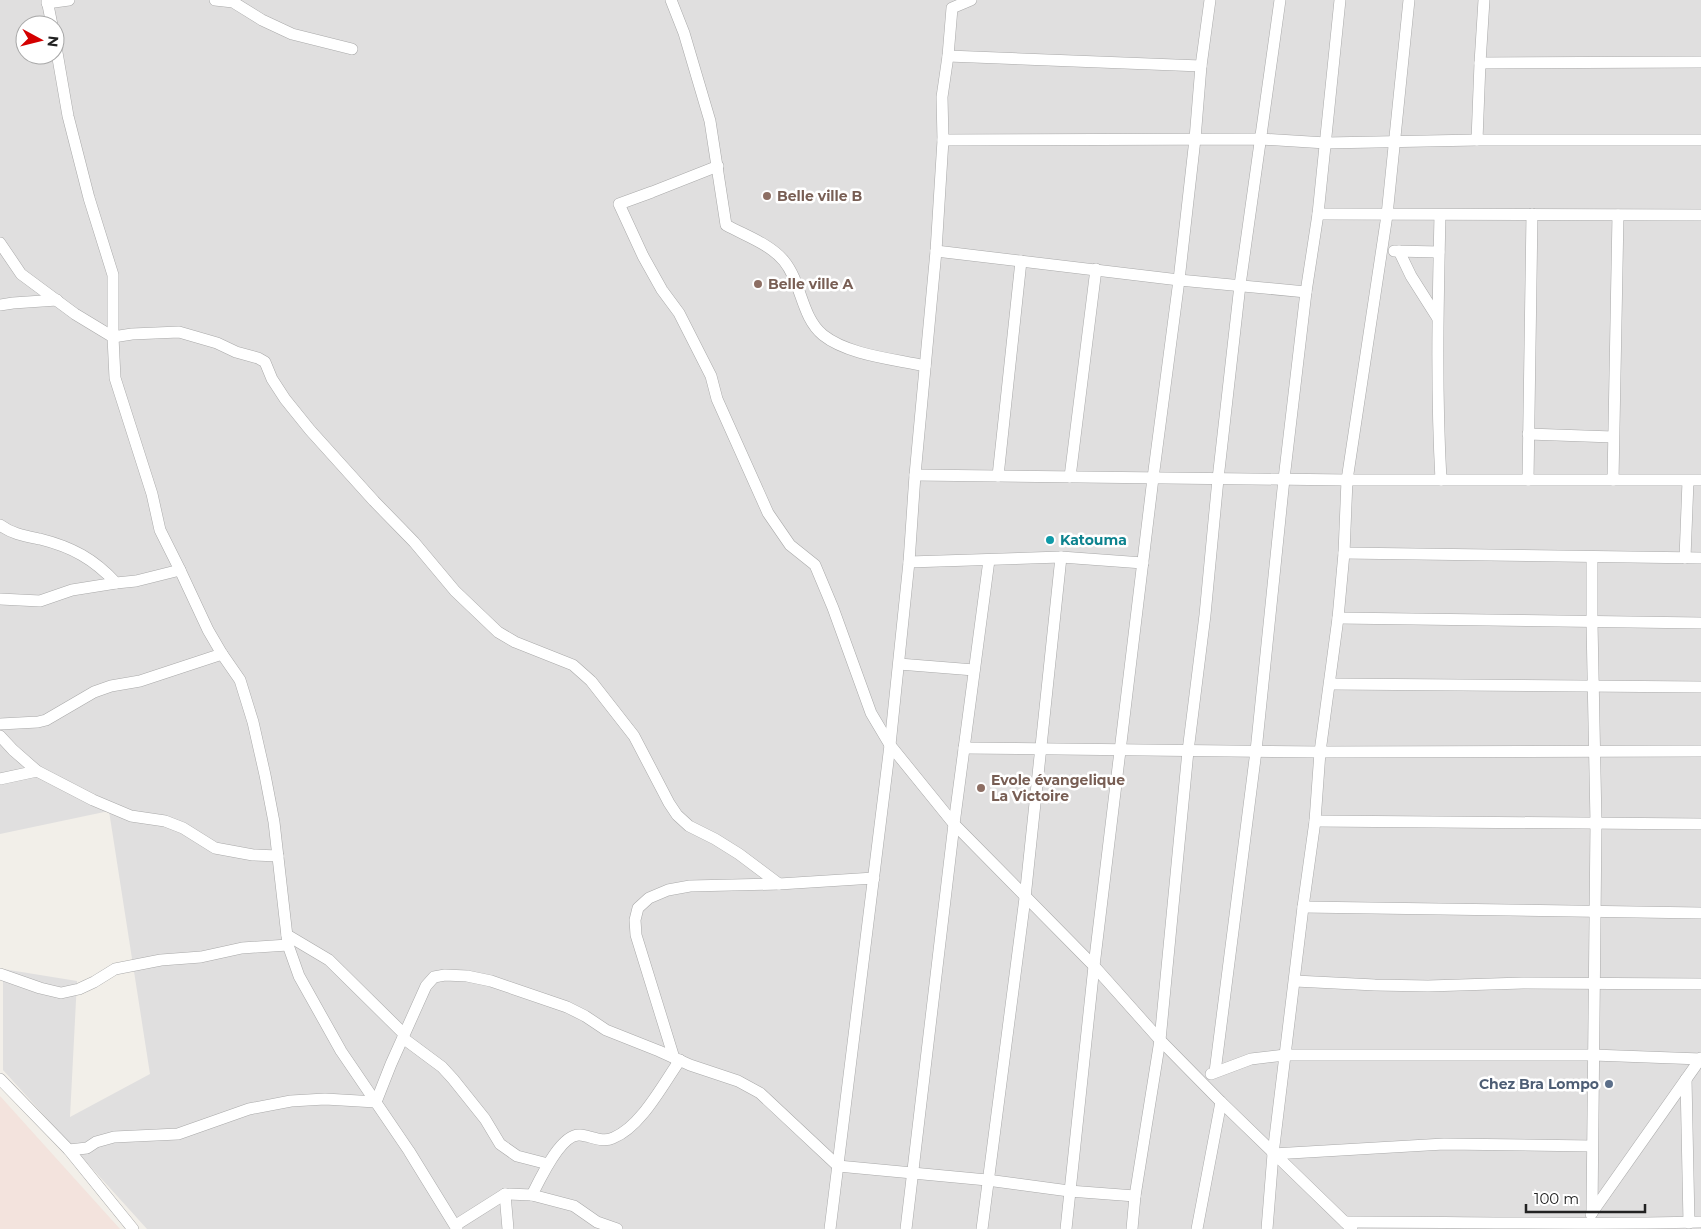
<svg xmlns="http://www.w3.org/2000/svg" width="1701" height="1229" font-family="Montserrat,sans-serif">
<style>
.residential{fill:#e0dfdf;fill-rule:evenodd}
.military{fill:#f3e3dd}
.lines{fill:none;stroke-linecap:round;stroke-linejoin:round}
.minor-casing{stroke:#a9a9a9;stroke-width:12}
.minor{stroke:#fff;stroke-width:11}
.education-dot{fill:#8d6e63;stroke:#fff;stroke-width:2}
.culture-dot{fill:#0f9aa8;stroke:#fff;stroke-width:2}
.service-dot{fill:#5c6f8a;stroke:#fff;stroke-width:2}
.labels{text-anchor:middle;stroke-width:5;stroke-linejoin:round;paint-order:stroke}
.education-label{font-size:14px;font-weight:bold;fill:#785e54;stroke:#fff;text-anchor:start}
.culture-label{font-size:14px;font-weight:bold;fill:#0d838f;stroke:#fff;text-anchor:start}
.service-label{font-size:14px;font-weight:bold;fill:#4e5e75;stroke:#fff;text-anchor:end}
</style>
<rect width="100%" height="100%" fill="#f2efe9"/>
<path class="residential" d="M0,0H1701V1229H147L3,1070V969L77,981L70,1117L150,1074L109,811L0,834ZM25,25H55V55H25Z"/>
<polygon class="military" points="0,1096 120,1229 0,1229"/>
<g class="lines">
<defs>
<g id="minor">
<polyline points="47,0 52,25"/>
<polyline points="215,0 233,2 262,20 292,34 352,49"/>
<path d="M671,0L684,33L710,121L726,225C746,236 770,244 784,261C802,283 801,317 823,335C848,355 894,359 925,366"/>
<polyline points="47,3 69,0"/>
<polyline points="55,41 68,116 89,198 113,275 113,337 115,378 152,494 160,530 180,570 208,630 222,654 240,680 253,722 265,775 274,822 288,945 299,976 341,1051 409,1151 457,1229"/>
<polyline points="948,56 1201,66"/>
<polyline points="1480,63 1701,62"/>
<polyline points="943,140 1261,139 1326,143 1477,140 1701,140"/>
<polyline points="1477,140 1480,63 1484,0"/>
<polyline points="718,166 652,192 619,204 643,256 662,290 679,313 711,376 717,399 768,513 790,545 815,565 833,608 871,713 890,745 954,824 1094,966 1160,1040 1221,1102 1352,1229"/>
<polyline points="1318,214 1701,215"/>
<path d="M1440,215C1438,303 1436,391 1441,480"/>
<polyline points="0,243 21,274 75,314 113,337 132,334 179,332 217,343 236,352 258,358 265,362 272,379 285,399 310,430 374,501 414,542 455,591 498,632 515,642 573,665 591,681 634,736 669,803 677,815 689,826 715,839 739,854 779,884"/>
<polyline points="936,251 1179,280 1306,292"/>
<polyline points="1394,251 1439,252"/>
<polyline points="1399,251 1411,276 1437,317"/>
<polyline points="0,305 13,303 57,300"/>
<polyline points="1528,434 1613,437"/>
<polyline points="915,475 1347,480 1701,480"/>
<polyline points="998,476 1021,261"/>
<polyline points="1070,477 1096,269"/>
<polyline points="1528,480 1532,214"/>
<polyline points="1613,480 1618,215"/>
<path d="M0,525C12,534 25,536 40,539C72,547 94,559 116,583L136,581L180,570"/>
<polyline points="1344,553 1701,558"/>
<polyline points="1685,558 1688,481"/>
<polyline points="909,562 1061,557 1143,563"/>
<polyline points="0,599 40,601 72,590 116,583"/>
<polyline points="1338,618 1701,623"/>
<polyline points="899,664 974,670"/>
<polyline points="1330,684 1701,687"/>
<polyline points="0,724 38,722 46,720 94,692 111,686 140,681 222,654"/>
<polyline points="0,736 13,750 37,771 93,800 131,816 165,821 183,828 215,848 253,855 278,856"/>
<polyline points="964,748 1320,752 1701,751"/>
<polyline points="0,779 37,771"/>
<polyline points="1315,821 1701,824"/>
<polyline points="1303,907 1701,913"/>
<polyline points="287,935 329,960 404,1034"/>
<polyline points="0,974 40,988 61,993 79,989 94,982 115,969 161,960 201,957 242,948 288,945"/>
<polyline points="1295,981 1375,985 1428,986 1523,983 1701,984"/>
<polyline points="403,1038 442,1067 453,1079 485,1119 500,1144 517,1156 548,1164"/>
<polyline points="674,1058 636,935 635,920 638,908 649,898 668,890 690,886 779,884 874,878"/>
<polyline points="1215,1072 1256,751 1284,479 1306,292 1318,214 1340,0"/>
<polyline points="1211,1074 1251,1059 1285,1055 1593,1055 1701,1059"/>
<polyline points="0,1079 69,1150 133,1229"/>
<polyline points="1686,1079 1689,1223"/>
<polyline points="69,1150 87,1148 96,1142 114,1137 178,1134 249,1109 291,1101 325,1099 376,1102 391,1064 426,986 434,977 445,975 467,976 491,981 567,1007 585,1016 606,1030 659,1051 690,1065 738,1081 760,1093 838,1166 987,1180 1069,1191 1135,1196"/>
<polyline points="1273,1154 1444,1144 1592,1146"/>
<polyline points="505,1194 508,1229"/>
<path d="M532,1195C540,1179 561,1133 580,1135C591,1136 602,1143 613,1138C641,1127 663,1084 680,1060"/>
<polyline points="1592,1213 1596,823 1592,623 1592,557"/>
<polyline points="1591,1214 1701,1058"/>
<path d="M1345,1222C1464,1222 1582,1225 1701,1222"/>
<polyline points="456,1225 505,1194 532,1195 574,1206 597,1222 617,1229"/>
<polyline points="830,1229 890,745 909,562 915,475 936,251 943,140 942,97 948,56 952,8 971,0"/>
<polyline points="906,1229 954,824 989,560"/>
<polyline points="982,1229 1025,898 1061,557"/>
<polyline points="1066,1229 1094,966 1153,478 1179,280 1195,139 1201,66 1210,0"/>
<polyline points="1132,1229 1135,1196 1160,1040 1188,751 1205,615 1218,479 1240,285 1280,0"/>
<polyline points="1197,1229 1221,1102"/>
<polyline points="1267,1229 1273,1154 1303,907 1315,821 1320,752 1338,618 1344,553 1347,480 1387,215 1409,0"/>
</g>
</defs>
<use href="#minor" class="minor-casing"/>
<use href="#minor" class="minor"/>
</g>
<g class="education-dot">
<circle cx="767" cy="196" r="5"/>
<circle cx="758" cy="284" r="5"/>
<circle cx="981" cy="788" r="5"/>
</g>
<circle class="culture-dot" cx="1050" cy="540" r="5"/>
<circle class="service-dot" cx="1609" cy="1084" r="5"/>
<g class="labels">
<g class="education-label">
<text x="777" y="201">Belle ville B</text>
<text x="768" y="289">Belle ville A</text>
<text x="991" y="785">Evole évangelique<tspan x="991" dy="16">La Victoire</tspan></text>
</g>
<g class="culture-label">
<text x="1060" y="545">Katouma</text>
</g>
<g class="service-label">
<text x="1599" y="1089">Chez Bra Lompo</text>
</g>
</g>
<g transform="translate(40 40) rotate(97)"><circle r="24" fill="#ffffff" stroke="#a7a7a7"/>
<path d="M0-4L9 19L0 12L-9 19Z" fill="#d40000"/>
<text y="-8" font-size="14" font-weight="bold" text-anchor="middle" fill="#222222">N</text>
</g>
<path d="M1526 1204v8h119v-8" fill="none" stroke="#222222" stroke-width="2.5"/>
<text x="1534" y="1204" font-size="15" fill="#222222" stroke="#ffffff" stroke-width="4" paint-order="stroke">100 m</text>
</svg>
